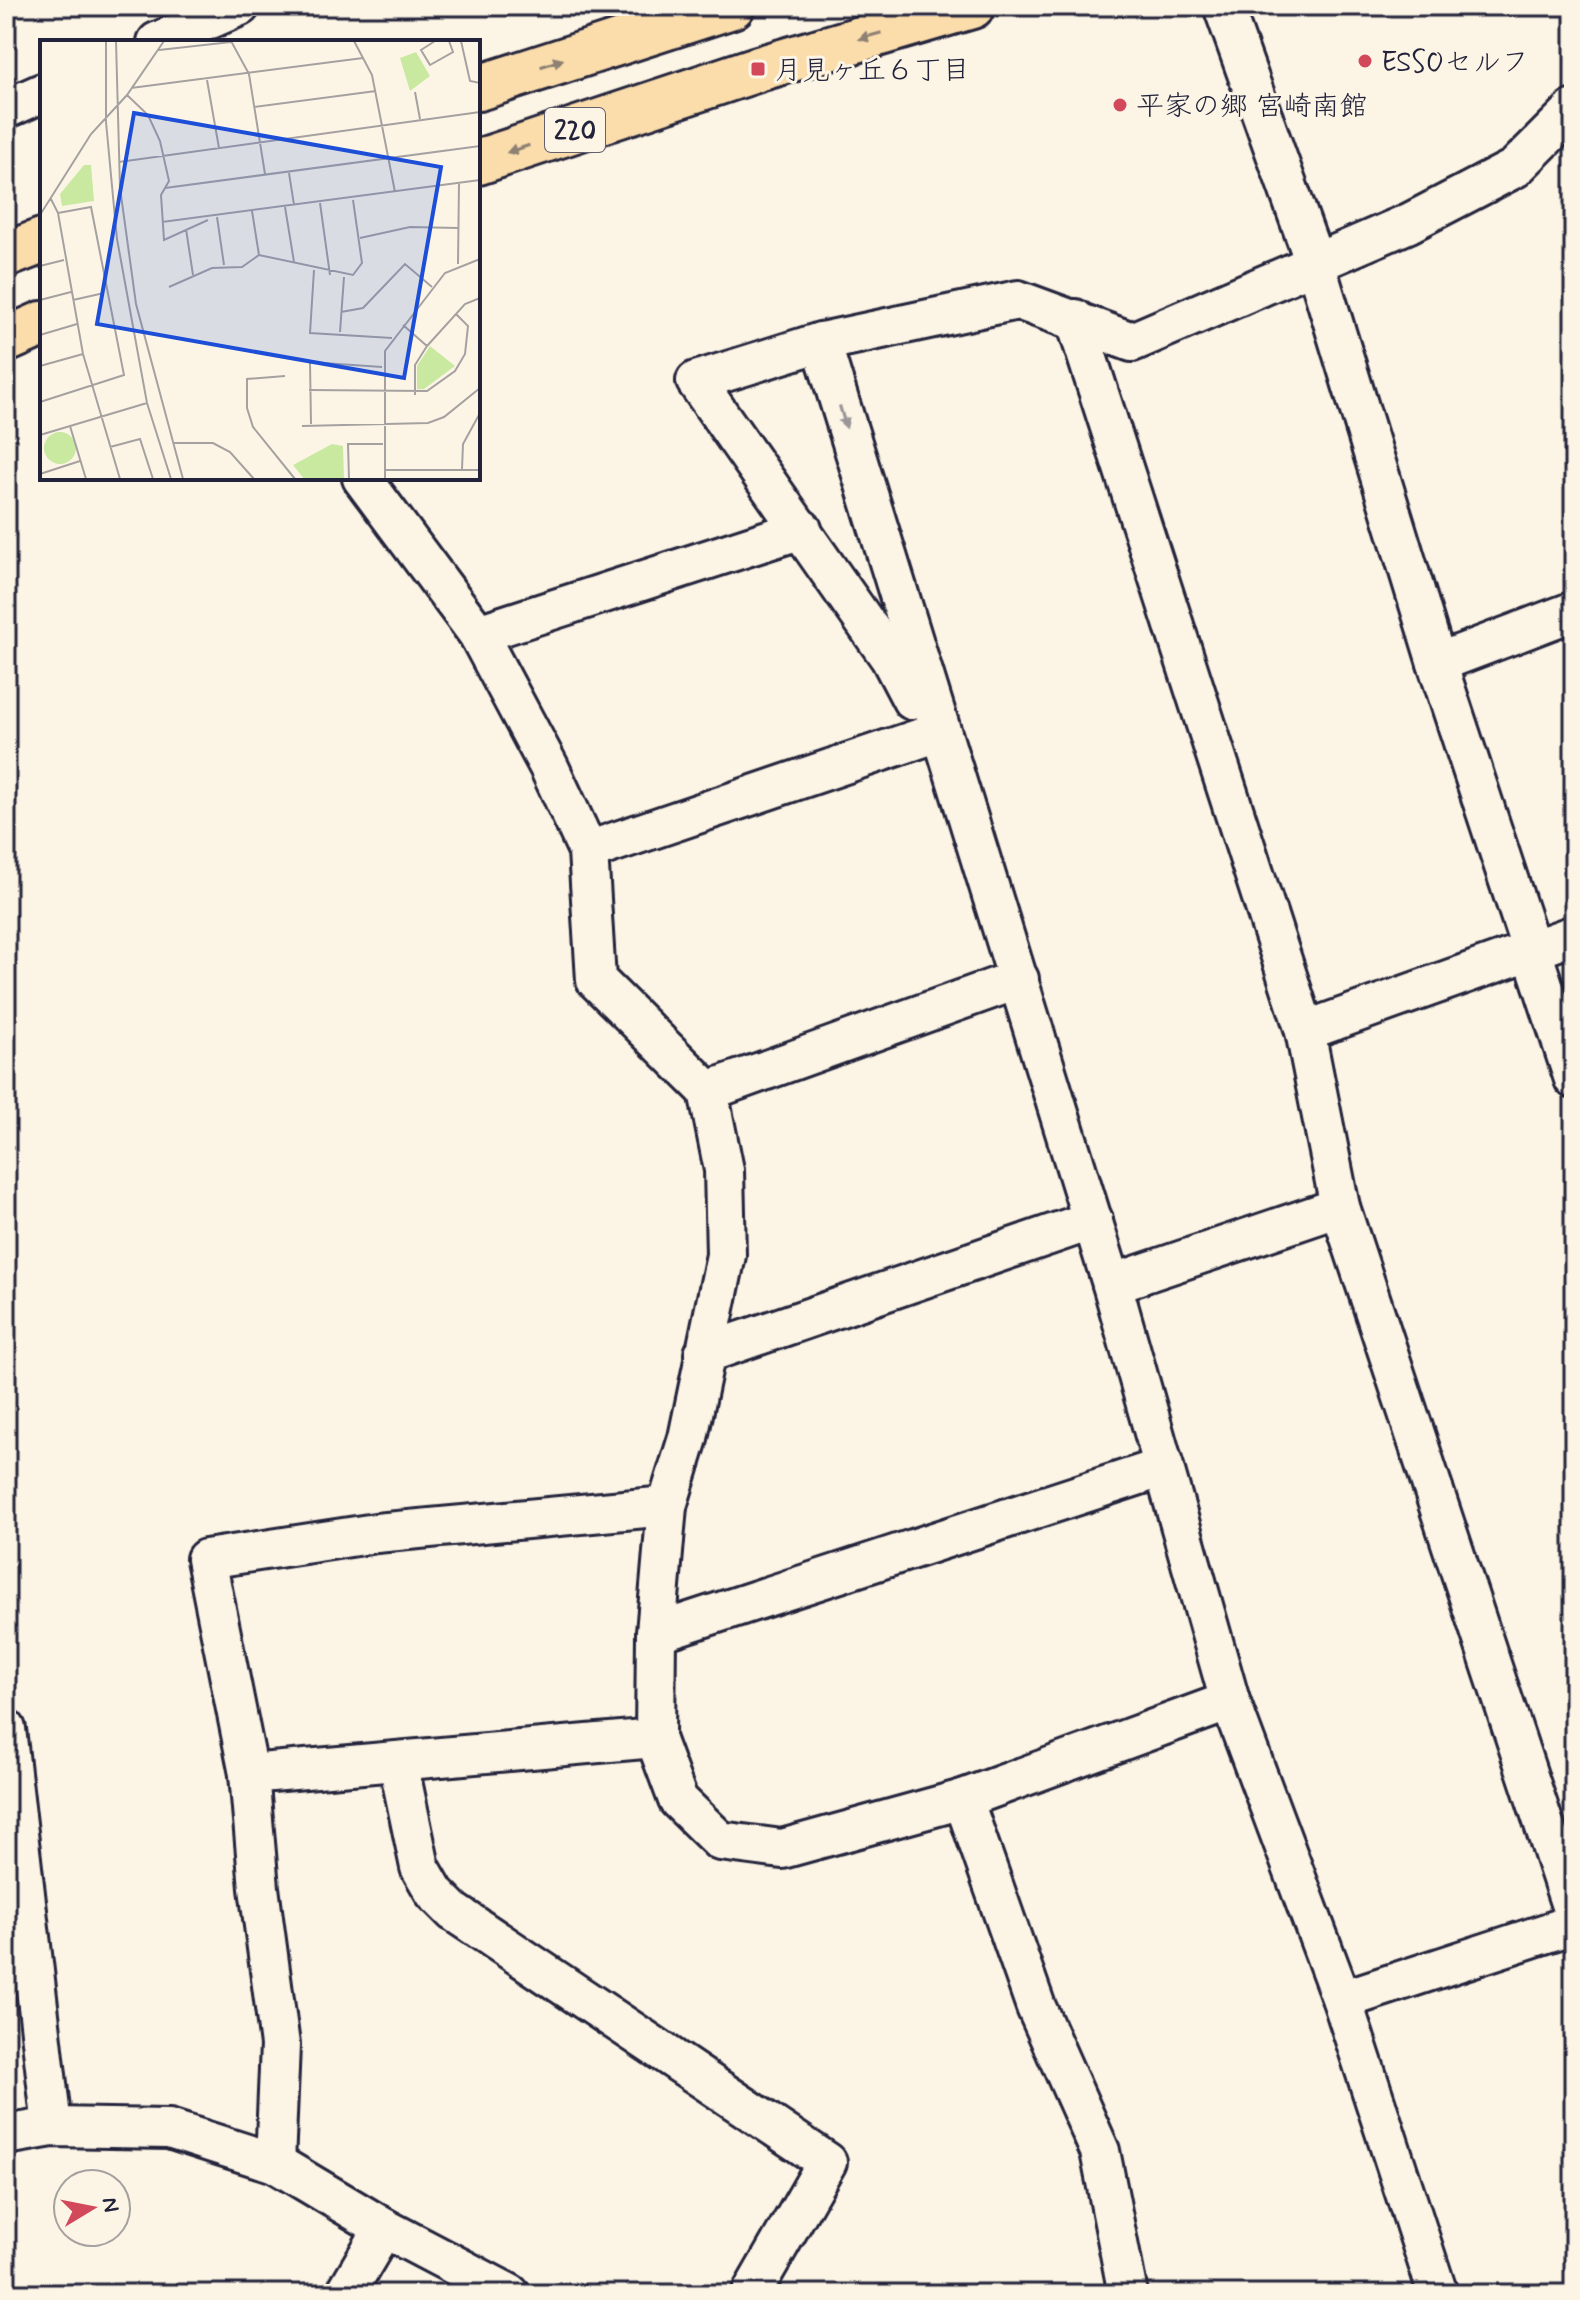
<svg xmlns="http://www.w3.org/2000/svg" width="1580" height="2300" font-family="Mynerve,'Klee One',sans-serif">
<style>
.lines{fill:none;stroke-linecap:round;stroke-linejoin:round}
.street-casing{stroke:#22223b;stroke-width:44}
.highway-casing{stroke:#22223b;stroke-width:50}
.street{stroke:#fcf5e5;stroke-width:38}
.highway{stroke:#fbddab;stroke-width:44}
.oneway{fill:#8e8073}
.oneway2{fill:#9a9698}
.poi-dot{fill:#d1495b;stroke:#fcf5e5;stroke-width:3}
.labels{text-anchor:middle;stroke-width:6;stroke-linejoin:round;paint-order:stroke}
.shield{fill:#fcf5e5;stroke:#63616e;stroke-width:2}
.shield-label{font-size:26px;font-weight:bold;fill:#22223b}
.poi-label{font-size:28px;fill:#22223b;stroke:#fcf5e5;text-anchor:start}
.inset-road{fill:none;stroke:#a5a1a1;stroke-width:2}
.view{fill:#1d4ed8;fill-opacity:0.15;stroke:#1d4ed8;stroke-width:4}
.inset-edge{fill:none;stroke:#22223b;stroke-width:4}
</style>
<rect width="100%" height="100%" fill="#fcf5e5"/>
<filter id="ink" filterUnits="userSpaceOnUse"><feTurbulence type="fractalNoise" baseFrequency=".0125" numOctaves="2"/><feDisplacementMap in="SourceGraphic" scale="16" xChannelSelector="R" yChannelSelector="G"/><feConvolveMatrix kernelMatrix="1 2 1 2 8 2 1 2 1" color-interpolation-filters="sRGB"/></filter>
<g filter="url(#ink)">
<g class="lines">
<defs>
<g id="street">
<polyline points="1223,6 1315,263 1437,663 1574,1079"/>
<polyline points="157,42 240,6"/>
<polyline points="6,109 42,93"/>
<polyline points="1075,319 1305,1031 1340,1207 1574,1915"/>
<polyline points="821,342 1112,1284 1230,1701 1342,2000 1438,2294"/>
<polyline points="362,478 478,634 549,767 588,851 596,980 708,1091 724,1170 726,1255 688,1438 667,1506 656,1633 655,1738 678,1800 720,1841 782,1849 963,1799 1230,1701"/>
<polyline points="478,634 802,529"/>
<polyline points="1437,663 1574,611"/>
<polyline points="912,700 890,658 696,381 821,342 1018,300 1132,342 1409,223 1515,168 1574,109"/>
<polyline points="588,851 930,735"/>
<polyline points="1305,1031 1574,935"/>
<polyline points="708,1091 1019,979"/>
<polyline points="1112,1284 1340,1207"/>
<polyline points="704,1354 1093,1220"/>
<polyline points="656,1633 1164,1467"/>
<polyline points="6,1729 52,2127"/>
<polyline points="398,1762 420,1867 435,1893 454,1912 827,2162 751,2294"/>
<polyline points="249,1774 655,1738"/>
<polyline points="963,1799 1036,2007 1100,2151 1128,2294"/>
<polyline points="1342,2000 1574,1924"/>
<polyline points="6,2135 52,2127 169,2129 275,2163 384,2228 510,2294"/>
<polyline points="275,2163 280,2045 259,1888 249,1774 206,1559 376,1533 667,1506"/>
<polyline points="345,2294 384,2228"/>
</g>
<g id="highway">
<polyline points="478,88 732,6"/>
<polyline points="478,162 758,69 972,6"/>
<polyline points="6,255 42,241"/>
<polyline points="6,340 42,324"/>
</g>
</defs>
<use href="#street" class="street-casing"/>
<use href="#highway" class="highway-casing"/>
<use href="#street" class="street"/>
<use href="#highway" class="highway"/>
</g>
<defs><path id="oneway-solid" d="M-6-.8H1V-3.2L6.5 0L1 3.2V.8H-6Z" transform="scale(2)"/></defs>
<g class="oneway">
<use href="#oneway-solid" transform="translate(870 36) rotate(164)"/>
<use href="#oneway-solid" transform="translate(552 63) rotate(-18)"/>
<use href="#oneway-solid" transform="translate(518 149) rotate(162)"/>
</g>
<use class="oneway2" href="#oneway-solid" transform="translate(843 417) rotate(73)"/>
</g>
<g class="poi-dot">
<circle cx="1365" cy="61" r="8"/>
<rect x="750" y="61" width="16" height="16" rx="4"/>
<circle cx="1120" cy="105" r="8"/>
</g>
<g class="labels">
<rect class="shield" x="545" y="108" width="60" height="44" rx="6"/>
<g class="shield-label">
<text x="575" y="139">220</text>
</g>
<g class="poi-label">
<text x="1381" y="71">ESSOセルフ</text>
<text x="774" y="79">月見ヶ丘６丁目</text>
<text x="1136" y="115">平家の郷 宮崎南館</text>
</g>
</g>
<g transform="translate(40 40)">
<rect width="440" height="440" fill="#fcf5e5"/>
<path d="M376,12L390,36L370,51L360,18ZM44,125H51L54,161L22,166L20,154ZM390,306L415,326L384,349H377V326ZM4 408a16 16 0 1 1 32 0a16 16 0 1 1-32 0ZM292,404L303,406L304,439H264L253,425Z" fill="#c9e9a1"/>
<path class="inset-road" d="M66,1V82L77,199L107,363L131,439M76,1L80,148L96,264L143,439M191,1L209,34L225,134M314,1L332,35L355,152M395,1L381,10L390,25L413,12L409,1M421,1L430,41L440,43M119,10L191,2M167,40L179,108M91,48L323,18M375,52L380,79M87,55L108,75L120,101L129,141L121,155L124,200L168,180M214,67L336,51M79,122L440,72M249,133L254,165M125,148L440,106M11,159L18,173L43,314L80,439M280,163L290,235M245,167L254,222M212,171L219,215M0,175L51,94L87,55L124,1M177,177L184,225M122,182L440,140M146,189L153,235M320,198L370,187L418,188M418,224L419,143M0,226L24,220M274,230L270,293L352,298M129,247L172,228L202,227L219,215L313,235L322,223L313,160M0,260L31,252M33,260L64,253M301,272L323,268L365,224L392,247M363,285L387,306L425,264L440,258M300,292L304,237M0,295L37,284M0,326L43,314M245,336L207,339V368L213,387L255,439M269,350L387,351L415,331L425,314L428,286L416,274M375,355V325L387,306M0,362L84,335L51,167L18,173M271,384L270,322L342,327M30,386L46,439M262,386L388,383L404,377L440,348M0,395L107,363M133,403H173L190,412L214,439M70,407L100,399L113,439M422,429L423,404L440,373M345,430H440M0,434L40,421M309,439L308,404H343M345,439V311L405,233L440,219"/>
<path class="view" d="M94,73L401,127L364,338L57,284Z"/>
<rect width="440" height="440" class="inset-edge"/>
</g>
<rect width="1580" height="2300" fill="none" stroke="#fcf5e5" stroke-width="32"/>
<rect x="16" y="16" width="1548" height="2268" fill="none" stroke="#22223b" stroke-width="3" filter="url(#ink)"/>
<g transform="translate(92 2208) rotate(80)"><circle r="38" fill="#fcf5e5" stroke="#a5a1a1" stroke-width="2"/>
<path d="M0-6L14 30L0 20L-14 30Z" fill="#d1495b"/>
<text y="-12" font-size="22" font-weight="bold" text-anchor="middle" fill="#22223b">N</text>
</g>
</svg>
